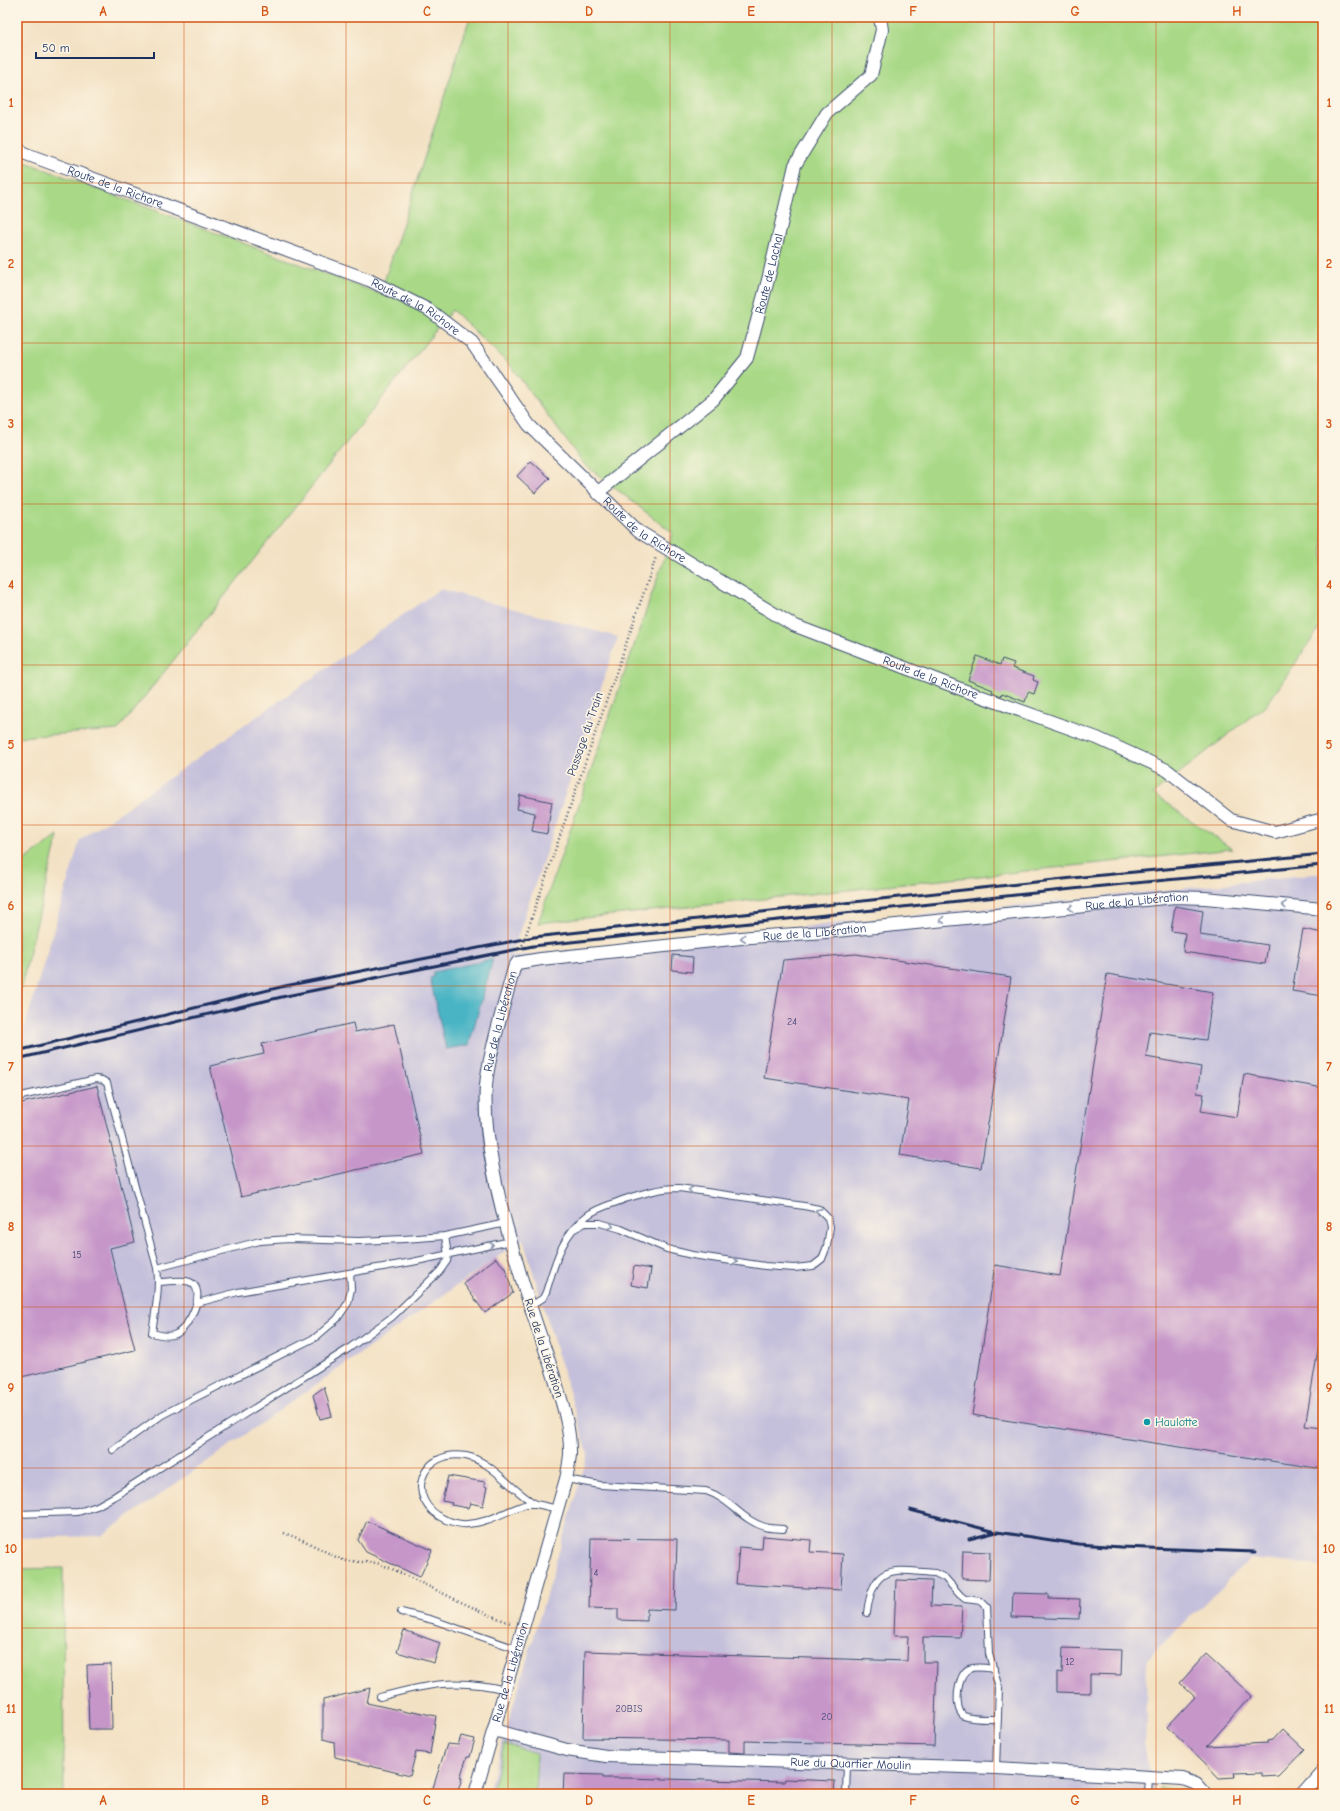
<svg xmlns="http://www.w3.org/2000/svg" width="1340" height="1811" font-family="'Comic Neue',sans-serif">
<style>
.industrial{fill:#c4c0db}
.green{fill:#a9d987;stroke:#628472}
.water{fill:#48b4c4;stroke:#327291}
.building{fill:#c696c9}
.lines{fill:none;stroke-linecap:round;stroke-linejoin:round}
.lane-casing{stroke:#3b4a6d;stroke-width:8}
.street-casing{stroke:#3b4a6d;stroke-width:14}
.path{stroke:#3b4a6d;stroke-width:2.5;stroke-dasharray:1 3;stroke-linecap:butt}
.lane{stroke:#fff;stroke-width:6}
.street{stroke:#fff;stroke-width:12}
.rail{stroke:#1b2f5e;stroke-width:3}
.oneway{stroke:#8d97ae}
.grid{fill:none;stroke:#d45514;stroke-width:1;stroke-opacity:0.55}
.culture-dot{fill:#0f9aa8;stroke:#fcf5e5;stroke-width:1.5}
.labels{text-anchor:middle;stroke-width:3.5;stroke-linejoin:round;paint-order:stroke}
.number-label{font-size:10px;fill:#464979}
.street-label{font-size:12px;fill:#1b2f5e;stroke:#fcf5e5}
.culture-label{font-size:12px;fill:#0d838f;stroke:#fcf5e5;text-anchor:start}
.neatline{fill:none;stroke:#d45514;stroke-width:1.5}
.grid-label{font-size:13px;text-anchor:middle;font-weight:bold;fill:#d45514}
</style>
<rect width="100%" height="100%" fill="#fcf5e5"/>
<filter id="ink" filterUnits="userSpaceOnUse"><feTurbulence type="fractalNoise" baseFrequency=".025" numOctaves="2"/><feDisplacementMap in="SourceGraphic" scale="8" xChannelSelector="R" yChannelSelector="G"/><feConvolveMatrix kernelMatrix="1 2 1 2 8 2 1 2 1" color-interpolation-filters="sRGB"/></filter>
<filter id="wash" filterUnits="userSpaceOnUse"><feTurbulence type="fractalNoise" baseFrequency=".012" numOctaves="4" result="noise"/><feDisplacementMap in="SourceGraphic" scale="16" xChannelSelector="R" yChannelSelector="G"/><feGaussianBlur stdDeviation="0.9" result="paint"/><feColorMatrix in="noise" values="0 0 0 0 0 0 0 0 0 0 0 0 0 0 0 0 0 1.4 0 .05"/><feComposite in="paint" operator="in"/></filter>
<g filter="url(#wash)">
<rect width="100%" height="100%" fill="#f3e1c3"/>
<polygon class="industrial" points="440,589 618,637 511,956 1170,890 1323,873 1323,1566 1250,1559 1147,1659 1145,1751 1156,1794 487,1794 588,1454 523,1239 101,1536 17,1538 17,1054 80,840"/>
<g class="green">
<polygon points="470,17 1323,17 1323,623 1268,703 1153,794 1232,849 538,923 673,533 584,464 510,365 452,310 118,730 17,737 17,159 380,294"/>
<polygon points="58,836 17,1004 17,866"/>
<polygon points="63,1568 64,1794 17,1794 17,1569"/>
<polygon points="504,1744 537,1753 535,1794 491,1794"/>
<polygon points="1160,1787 1186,1789 1187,1794 1160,1794"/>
</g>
<polygon class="water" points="493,959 469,1045 446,1049 430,978 434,977 433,972"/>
<g id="blocks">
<g class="building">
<polygon points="531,461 550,478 535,493 517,476"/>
<polygon points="977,656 1000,665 1002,659 1014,663 1012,668 1034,676 1033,680 1038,682 1034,694 1028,692 1025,702 1002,693 1001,696 992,692 993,690 968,680"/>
<polygon points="520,795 552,802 547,834 532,831 535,813 517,809"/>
<polygon points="1175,906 1203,911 1200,935 1268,945 1265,964 1183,952 1185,933 1171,931"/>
<polygon points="1303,929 1323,933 1323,996 1292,991"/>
<polygon points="856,954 1011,977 981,1168 900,1155 909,1100 764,1078 783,960"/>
<polygon points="673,955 693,957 692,972 672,970"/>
<polygon points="1107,974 1213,992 1206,1040 1150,1032 1146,1057 1201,1067 1197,1093 1204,1094 1201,1111 1237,1117 1244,1074 1323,1088 1323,1321 1305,1426 1323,1428 1323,1469 972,1415 995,1265 1060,1276"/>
<polygon points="353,1023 355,1032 394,1024 424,1154 241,1197 210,1066 264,1054 262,1044"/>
<polygon points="97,1086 135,1242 110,1248 135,1350 17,1378 17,1104"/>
<polygon points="496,1258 505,1268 513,1293 485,1313 463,1283"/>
<polygon points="634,1266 651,1269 648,1288 631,1285"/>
<polygon points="324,1387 332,1416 320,1419 313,1395"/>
<polygon points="448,1476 485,1482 484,1486 487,1487 483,1506 470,1503 468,1508 451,1505 452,1503 442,1501"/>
<polygon points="367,1521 432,1550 420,1577 366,1552 358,1540"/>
<polygon points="763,1536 811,1540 810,1552 843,1554 841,1590 736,1584 739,1547 762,1549"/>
<polygon points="591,1538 677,1539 675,1610 647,1609 647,1621 618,1620 618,1609 589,1608"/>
<polygon points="963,1551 990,1552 989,1580 962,1579"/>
<polygon points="896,1580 932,1581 931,1606 962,1607 960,1638 923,1637 923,1662 937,1662 934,1746 745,1741 745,1753 729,1752 729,1740 583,1738 585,1651 907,1661 908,1636 894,1636"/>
<polygon points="1013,1593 1048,1594 1048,1598 1080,1599 1079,1619 1012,1617"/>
<polygon points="404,1630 440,1643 434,1663 397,1652"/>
<polygon points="1063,1648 1122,1650 1121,1675 1090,1674 1090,1693 1057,1692 1057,1672 1062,1673"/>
<polygon points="1206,1654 1252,1696 1207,1746 1268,1743 1268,1741 1273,1740 1283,1729 1304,1749 1279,1775 1262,1776 1262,1773 1234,1774 1235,1777 1219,1778 1202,1760 1167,1727 1195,1697 1180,1683"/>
<polygon points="111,1664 112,1729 89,1729 87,1665"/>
<polygon points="370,1688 367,1703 412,1713 413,1711 436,1716 430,1754 416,1752 410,1776 335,1757 334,1742 323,1739 323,1700"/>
<polygon points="461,1736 475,1739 470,1757 467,1757 460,1778 462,1778 457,1794 431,1794 447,1744 458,1745"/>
<polygon points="564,1774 603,1775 603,1778 625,1778 784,1782 785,1779 835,1781 834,1794 563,1794"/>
</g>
</g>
</g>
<g filter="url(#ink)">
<use href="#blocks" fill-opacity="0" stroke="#3b4a6d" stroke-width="1"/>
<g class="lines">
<defs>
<g id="lane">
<path d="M17,1097L96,1079L102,1080L107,1083L157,1268C160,1290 155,1311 152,1333C159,1335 170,1337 176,1334C189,1328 208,1290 190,1282C181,1279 168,1282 159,1282"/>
<polyline points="157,1268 260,1241 290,1239 359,1241 404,1239 445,1236 506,1223"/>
<polyline points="197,1303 238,1292 412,1262 511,1241"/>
<path d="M531,1306L543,1298L546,1292C555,1263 562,1234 588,1215C599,1207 613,1204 625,1199C644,1193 660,1188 679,1188L804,1206L819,1209L828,1218L830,1227L827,1246L822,1259L813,1266L794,1268L765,1266L692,1255L667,1249L621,1229L600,1223H585L574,1229"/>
<polyline points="113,1450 162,1415 185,1403 316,1337 337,1319 348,1303 351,1289 350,1273"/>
<path d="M566,1479L600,1485L706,1491C731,1499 741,1520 765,1527C770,1529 777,1528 783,1529"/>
<path d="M536,1504C511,1491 494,1462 466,1456C421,1448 402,1500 446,1520C453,1522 460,1525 467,1524C489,1523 507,1510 527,1504H536L558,1509"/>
<polyline points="17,1514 78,1512 97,1506 115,1496 348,1349 392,1317 440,1271 447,1261 448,1255 445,1236"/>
<polyline points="401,1612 433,1620 517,1649"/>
<path d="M867,1613C873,1562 894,1570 935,1573L945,1578L960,1595L965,1599L981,1601L987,1607L989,1654L999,1688L996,1768"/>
<path d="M994,1669C986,1668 976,1666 969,1669C957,1674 953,1710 964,1716C974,1720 987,1719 998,1719"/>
<path d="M380,1697C427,1684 457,1678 506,1690"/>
<polyline points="846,1794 847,1764"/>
<polyline points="1148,1794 1149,1777"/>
</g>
<g id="street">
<path id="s1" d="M17,148L26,154L369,280L429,310L472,343L529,425L638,531L793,625L966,691L1097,738L1167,770L1231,820L1275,832L1323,819"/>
<path id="s2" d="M597,493L713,400L747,358L768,280L795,165L827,113L871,75L882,30L880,17"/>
<path id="s3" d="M494,1730L567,1750L606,1756L996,1768L1183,1779L1196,1784L1205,1794"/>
<path id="s4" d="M475,1794L566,1479C568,1471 569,1463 570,1455C571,1426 560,1396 552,1370C540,1334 527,1299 517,1263C501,1211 478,1123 488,1070C494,1036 505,1002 514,968L517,963L541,959L751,937L826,932L1175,897L1205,898L1323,909"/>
<polyline points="1301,1794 1323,1769"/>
</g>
</defs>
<use href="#lane" class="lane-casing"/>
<use href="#street" class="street-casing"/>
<g class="path">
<polyline points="521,949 656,557"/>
<polyline points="284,1533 305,1541 340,1559 347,1561 377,1563 390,1568 482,1612 510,1623"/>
</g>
<use href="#lane" class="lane"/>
<use href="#street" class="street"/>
<g class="rail">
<polyline points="17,1051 285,986 534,937 1082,877 1323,854"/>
<polyline points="17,1059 286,996 533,946 1082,888 1323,865"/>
<polyline points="910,1510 996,1532"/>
<polyline points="969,1539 997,1532 1078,1544 1121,1547 1255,1552"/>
</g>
</g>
<defs><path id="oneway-chevron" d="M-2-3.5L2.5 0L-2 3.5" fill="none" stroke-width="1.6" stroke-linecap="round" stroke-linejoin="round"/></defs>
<g class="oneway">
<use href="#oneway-chevron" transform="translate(1284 905) rotate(-175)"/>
<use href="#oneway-chevron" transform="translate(1071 908) rotate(174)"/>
<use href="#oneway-chevron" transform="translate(942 920) rotate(174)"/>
<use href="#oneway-chevron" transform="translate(743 938) rotate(174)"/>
<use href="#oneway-chevron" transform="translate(691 1190) rotate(-172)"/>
<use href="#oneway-chevron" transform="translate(818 1211) rotate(-151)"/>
<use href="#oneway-chevron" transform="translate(611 1226) rotate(17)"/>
<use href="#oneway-chevron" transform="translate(491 1245) rotate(-12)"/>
<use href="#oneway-chevron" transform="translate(735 1261) rotate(8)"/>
</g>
</g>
<path class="grid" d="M184,17V1794M346,17V1794M508,17V1794M670,17V1794M832,17V1794M994,17V1794M1156,17V1794M17,183H1323M17,343H1323M17,504H1323M17,665H1323M17,825H1323M17,986H1323M17,1146H1323M17,1307H1323M17,1468H1323M17,1628H1323"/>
<circle class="culture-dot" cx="1147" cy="1422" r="4"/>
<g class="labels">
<g class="number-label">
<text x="792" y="1025">24</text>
<text x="77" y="1258">15</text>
<text x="596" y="1576">4</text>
<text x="1070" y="1665">12</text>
<text x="629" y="1712">20BIS</text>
<text x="827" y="1720">20</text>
</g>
<g class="street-label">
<text dy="4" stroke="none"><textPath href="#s1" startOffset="106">Route de la Richore</textPath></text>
<text dy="4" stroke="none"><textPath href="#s2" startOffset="290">Route de Lachal</textPath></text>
<text dy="4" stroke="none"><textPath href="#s1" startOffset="430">Route de la Richore</textPath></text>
<text dy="4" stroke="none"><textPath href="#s1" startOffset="754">Route de la Richore</textPath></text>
<text dy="4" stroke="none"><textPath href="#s1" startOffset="1078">Route de la Richore</textPath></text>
<text transform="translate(585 734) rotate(-71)" y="4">Passage du Train</text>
<text dy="4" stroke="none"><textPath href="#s4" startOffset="1483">Rue de la Libération</textPath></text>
<text dy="4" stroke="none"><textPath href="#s4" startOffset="1159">Rue de la Libération</textPath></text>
<text dy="4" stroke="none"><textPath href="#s4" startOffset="799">Rue de la Libération</textPath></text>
<text transform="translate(544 1348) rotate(72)" y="4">Rue de la Libération</text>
<text dy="4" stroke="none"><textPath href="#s4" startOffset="127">Rue de la Libération</textPath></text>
<text dy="4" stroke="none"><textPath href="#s3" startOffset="360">Rue du Quartier Moulin</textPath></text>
</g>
<g class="culture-label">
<text x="1155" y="1426">Haulotte</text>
</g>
</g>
<rect width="1340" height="1811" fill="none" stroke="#fcf5e5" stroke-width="44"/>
<path d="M36 52v6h118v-6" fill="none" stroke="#1b2f5e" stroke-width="2"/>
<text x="42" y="52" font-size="12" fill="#1b2f5e" stroke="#fcf5e5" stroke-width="3" paint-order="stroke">50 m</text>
<rect x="22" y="22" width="1296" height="1767" class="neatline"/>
<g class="grid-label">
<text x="103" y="16">A</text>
<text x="265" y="16">B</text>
<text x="427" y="16">C</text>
<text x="589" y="16">D</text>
<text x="751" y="16">E</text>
<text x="913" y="16">F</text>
<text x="1075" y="16">G</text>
<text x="1237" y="16">H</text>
<text x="11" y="107">1</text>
<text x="1329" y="107">1</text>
<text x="11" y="268">2</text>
<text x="1329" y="268">2</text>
<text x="11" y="428">3</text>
<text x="1329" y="428">3</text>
<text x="11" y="589">4</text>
<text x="1329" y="589">4</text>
<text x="11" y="749">5</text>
<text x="1329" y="749">5</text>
<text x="11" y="910">6</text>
<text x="1329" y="910">6</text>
<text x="11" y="1071">7</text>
<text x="1329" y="1071">7</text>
<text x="11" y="1231">8</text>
<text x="1329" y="1231">8</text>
<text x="11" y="1392">9</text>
<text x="1329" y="1392">9</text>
<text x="11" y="1553">10</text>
<text x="1329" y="1553">10</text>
<text x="11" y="1713">11</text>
<text x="1329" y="1713">11</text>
<text x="103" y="1805">A</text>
<text x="265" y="1805">B</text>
<text x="427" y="1805">C</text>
<text x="589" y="1805">D</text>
<text x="751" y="1805">E</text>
<text x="913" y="1805">F</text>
<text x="1075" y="1805">G</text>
<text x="1237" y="1805">H</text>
</g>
</svg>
